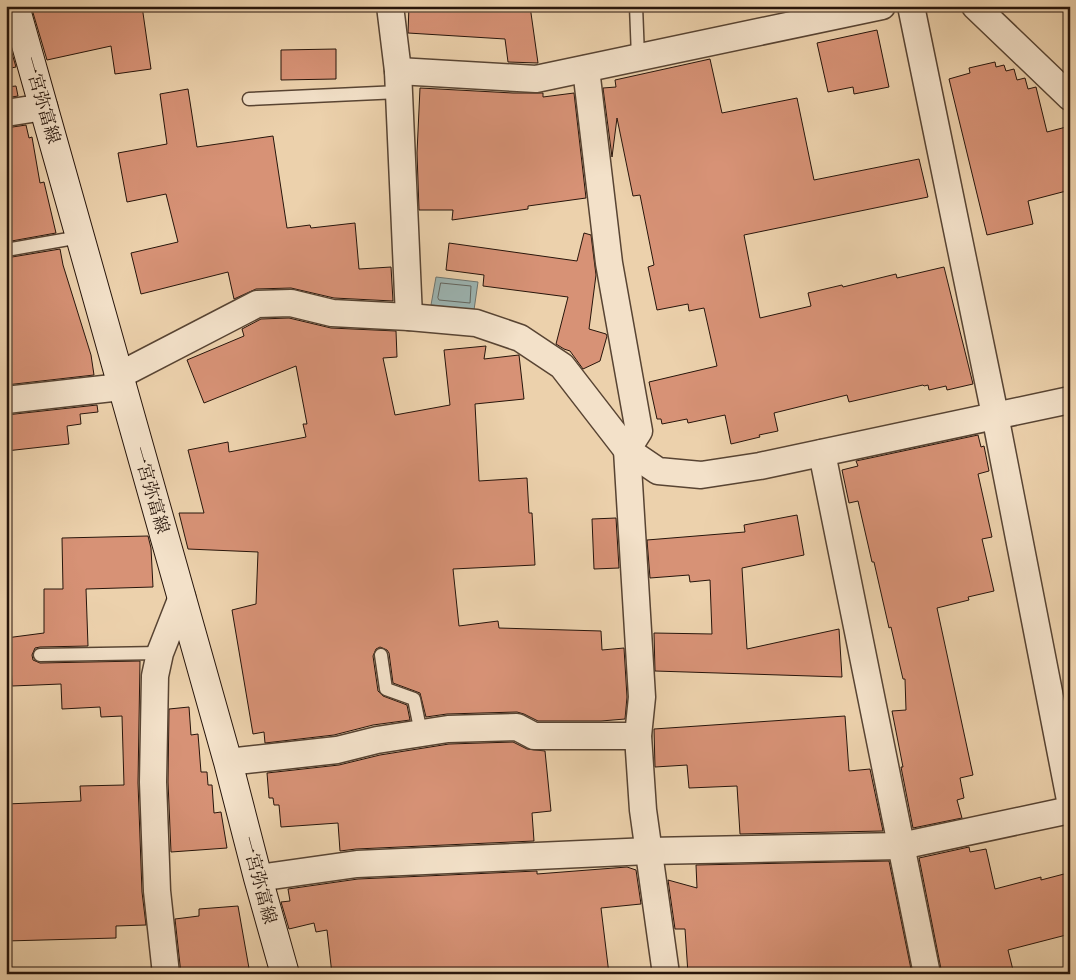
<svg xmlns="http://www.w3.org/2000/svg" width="1076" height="980" font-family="Cardo,'Noto Serif JP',serif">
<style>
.water{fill:#9cb5b3;stroke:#6d7570}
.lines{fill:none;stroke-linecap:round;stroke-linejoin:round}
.shore{stroke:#62655f;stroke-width:1}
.building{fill:#d79276;stroke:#27150b}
.service-casing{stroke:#584433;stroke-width:15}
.minor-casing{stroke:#584433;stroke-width:29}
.secondary-casing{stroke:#27150b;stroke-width:30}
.service{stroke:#f3e1c9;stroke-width:12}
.minor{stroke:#f3e1c9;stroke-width:26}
.secondary{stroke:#f3e1c9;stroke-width:28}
.labels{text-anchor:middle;stroke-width:4.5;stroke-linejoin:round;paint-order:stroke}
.street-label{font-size:18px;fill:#27150b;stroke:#f3e1c9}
</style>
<rect width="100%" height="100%" fill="#ecd1ac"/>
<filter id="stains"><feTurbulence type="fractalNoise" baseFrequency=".004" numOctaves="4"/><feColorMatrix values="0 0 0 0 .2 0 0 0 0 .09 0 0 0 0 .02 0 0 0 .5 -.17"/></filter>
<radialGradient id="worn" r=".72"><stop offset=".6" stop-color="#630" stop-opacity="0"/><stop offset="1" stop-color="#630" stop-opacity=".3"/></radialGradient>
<polygon class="water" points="436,277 478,282 474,310 431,305"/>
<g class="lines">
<polygon class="shore" points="441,283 471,286 470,303 439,300 438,298"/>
</g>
<g class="building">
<polygon points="31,6 142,6 151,69 115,74 111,46 47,60"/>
<polygon points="409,6 530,6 538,63 508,62 505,39 408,33"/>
<polygon points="877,30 889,87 854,94 853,87 828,92 817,43"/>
<polygon points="6,33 16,67 6,69"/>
<polygon points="336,49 336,79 281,80 281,50"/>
<polygon points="710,59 722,113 797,98 814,180 919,159 928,197 744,235 760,318 811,306 808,293 842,285 843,287 896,274 897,278 944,267 973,384 947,390 946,386 929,390 928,385 924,386 923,385 849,402 847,395 774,413 778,431 759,435 760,437 731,444 725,415 688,423 687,419 662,424 661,419 657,419 649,382 717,366 704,308 689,311 688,304 657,310 648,267 654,265 640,195 633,196 617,118 612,157 603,88 616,87 615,80"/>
<polygon points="995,62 996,67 1004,65 1006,71 1014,69 1017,80 1025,78 1028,89 1036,87 1047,132 1070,126 1070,190 1028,201 1033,224 987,235 949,79 970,73 969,68"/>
<polygon points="16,86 18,96 6,98 6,87"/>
<polygon points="420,88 513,93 543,93 543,97 574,93 586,198 528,206 528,209 452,220 453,210 419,210 417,153"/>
<polygon points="188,89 197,147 273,136 287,228 310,225 311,228 355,223 359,269 391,267 393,301 334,298 291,288 256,289 234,299 228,272 141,294 131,253 178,242 166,194 127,202 118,153 167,144 160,94"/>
<polygon points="26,125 29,138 32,137 40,183 44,182 56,233 6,242 6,128"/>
<polygon points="584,233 591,235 596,275 589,329 606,334 607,336 600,361 583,369 570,351 564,349 556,344 568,297 483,286 484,275 446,270 449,243 577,261"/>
<polygon points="60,249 63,265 91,355 94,375 6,385 6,258"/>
<polygon points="289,318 331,328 396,331 397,357 383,358 395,415 450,405 444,350 486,346 484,359 519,355 524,399 475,404 479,481 527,478 529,513 532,513 535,565 453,569 459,626 498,621 499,628 601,631 602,650 624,648 627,697 625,719 601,721 538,721 524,714 517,712 447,714 426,717 420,693 393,683 389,653 387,650 380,647 376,649 373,656 378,691 383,696 407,705 410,720 373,725 334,735 265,743 264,732 253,734 232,610 256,604 258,552 188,549 179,513 204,513 188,450 228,442 229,452 306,437 303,424 307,424 296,366 204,403 187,360 244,336 242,329 261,319"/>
<polygon points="97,405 98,412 80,414 81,424 67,426 69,444 6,451 6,415"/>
<polygon points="978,435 981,447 984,446 989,471 978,474 992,537 982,539 994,591 968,597 969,600 937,608 973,775 960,778 964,798 957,800 962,818 913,828 901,767 903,767 892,711 906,710 905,679 903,679 891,627 889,628 874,562 872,562 858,501 849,503 842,470 858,466 856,461"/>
<polygon points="797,515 804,555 742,568 747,649 839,629 842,677 655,671 654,633 712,634 710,580 690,582 689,575 650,578 647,540 745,532 744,525"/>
<polygon points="616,518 619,568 594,569 592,519"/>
<polygon points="148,536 151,548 153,587 86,589 88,646 40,647 35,648 32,655 33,660 40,663 140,661 138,783 142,892 146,925 116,926 116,938 6,941 6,804 81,801 80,786 124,785 122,716 101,717 100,707 62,709 61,684 12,686 11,663 6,663 6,638 44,633 44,589 63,589 62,538"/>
<polygon points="189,707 191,735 198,734 201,772 207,772 208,785 212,785 214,813 221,812 227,848 171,852 168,782 169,709"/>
<polygon points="845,716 849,771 870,769 883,831 740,834 737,786 689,788 687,765 655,767 654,729"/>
<polygon points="513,742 527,749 545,751 551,811 532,813 534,841 356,849 340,851 338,823 281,827 279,805 274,805 273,798 269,798 267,773 339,765 380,755 449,744"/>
<polygon points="969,847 970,852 986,849 995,889 1041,877 1041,880 1064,874 1070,897 1070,934 1008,950 1014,974 942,974 919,858"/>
<polygon points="889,861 912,974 688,974 685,929 675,929 668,880 697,888 696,865"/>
<polygon points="627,867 636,870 641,904 601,908 609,974 332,974 327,930 316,932 314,923 289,929 281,902 290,901 288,889 358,879 537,871 537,874"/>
<polygon points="238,906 250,974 181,974 175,919 199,916 199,909"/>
</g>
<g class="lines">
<defs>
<g id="service">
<polyline points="636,6 638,57"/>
<polyline points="249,99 399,92"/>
<polyline points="6,250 80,237"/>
<polyline points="40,655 160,653"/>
<polyline points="381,655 386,689 414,699 421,733"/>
</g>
<g id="minor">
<polyline points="390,6 398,71 409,317"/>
<polyline points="911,6 995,415 1070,800"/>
<polyline points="975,6 1070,97"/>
<polyline points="586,69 609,263 639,431 627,450 642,697 638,736 643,810 666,974"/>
<polyline points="398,71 536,79 882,6"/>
<polyline points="6,113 44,107"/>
<polyline points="118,376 257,304 291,303 332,313 409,317 476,323 520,338 562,366 627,450 658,471 701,475 760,466 1070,400"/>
<polyline points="6,400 121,387"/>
<polyline points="822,453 927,974"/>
<polyline points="228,762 337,750 377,740 448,729 517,727 534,736 638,736"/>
<polyline points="258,878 357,864 649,851 901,846 1070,810"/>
<polyline points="166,974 157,891 153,782 155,676 160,653 182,597"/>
</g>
<polyline id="secondary" points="15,6 228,762 258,878 285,974"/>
</defs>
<use href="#service" class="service-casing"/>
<use href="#minor" class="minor-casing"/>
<use href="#secondary" class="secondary-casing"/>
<use href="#service" class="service"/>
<use href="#minor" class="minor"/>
<use href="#secondary" class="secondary"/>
</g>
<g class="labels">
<g class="street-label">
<text transform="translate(42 100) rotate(74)" y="6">一宮弥富線</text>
<text transform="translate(151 490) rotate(74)" y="6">一宮弥富線</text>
<text transform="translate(259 880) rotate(75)" y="6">一宮弥富線</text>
</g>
</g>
<rect width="1076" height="980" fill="none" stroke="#ecd1ac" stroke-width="25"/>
<rect x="8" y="8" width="1061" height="965" fill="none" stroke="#27150b" stroke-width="2.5"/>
<rect x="12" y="12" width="1051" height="955" fill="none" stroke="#27150b"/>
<rect width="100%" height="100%" filter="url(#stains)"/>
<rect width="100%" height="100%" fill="url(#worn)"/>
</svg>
